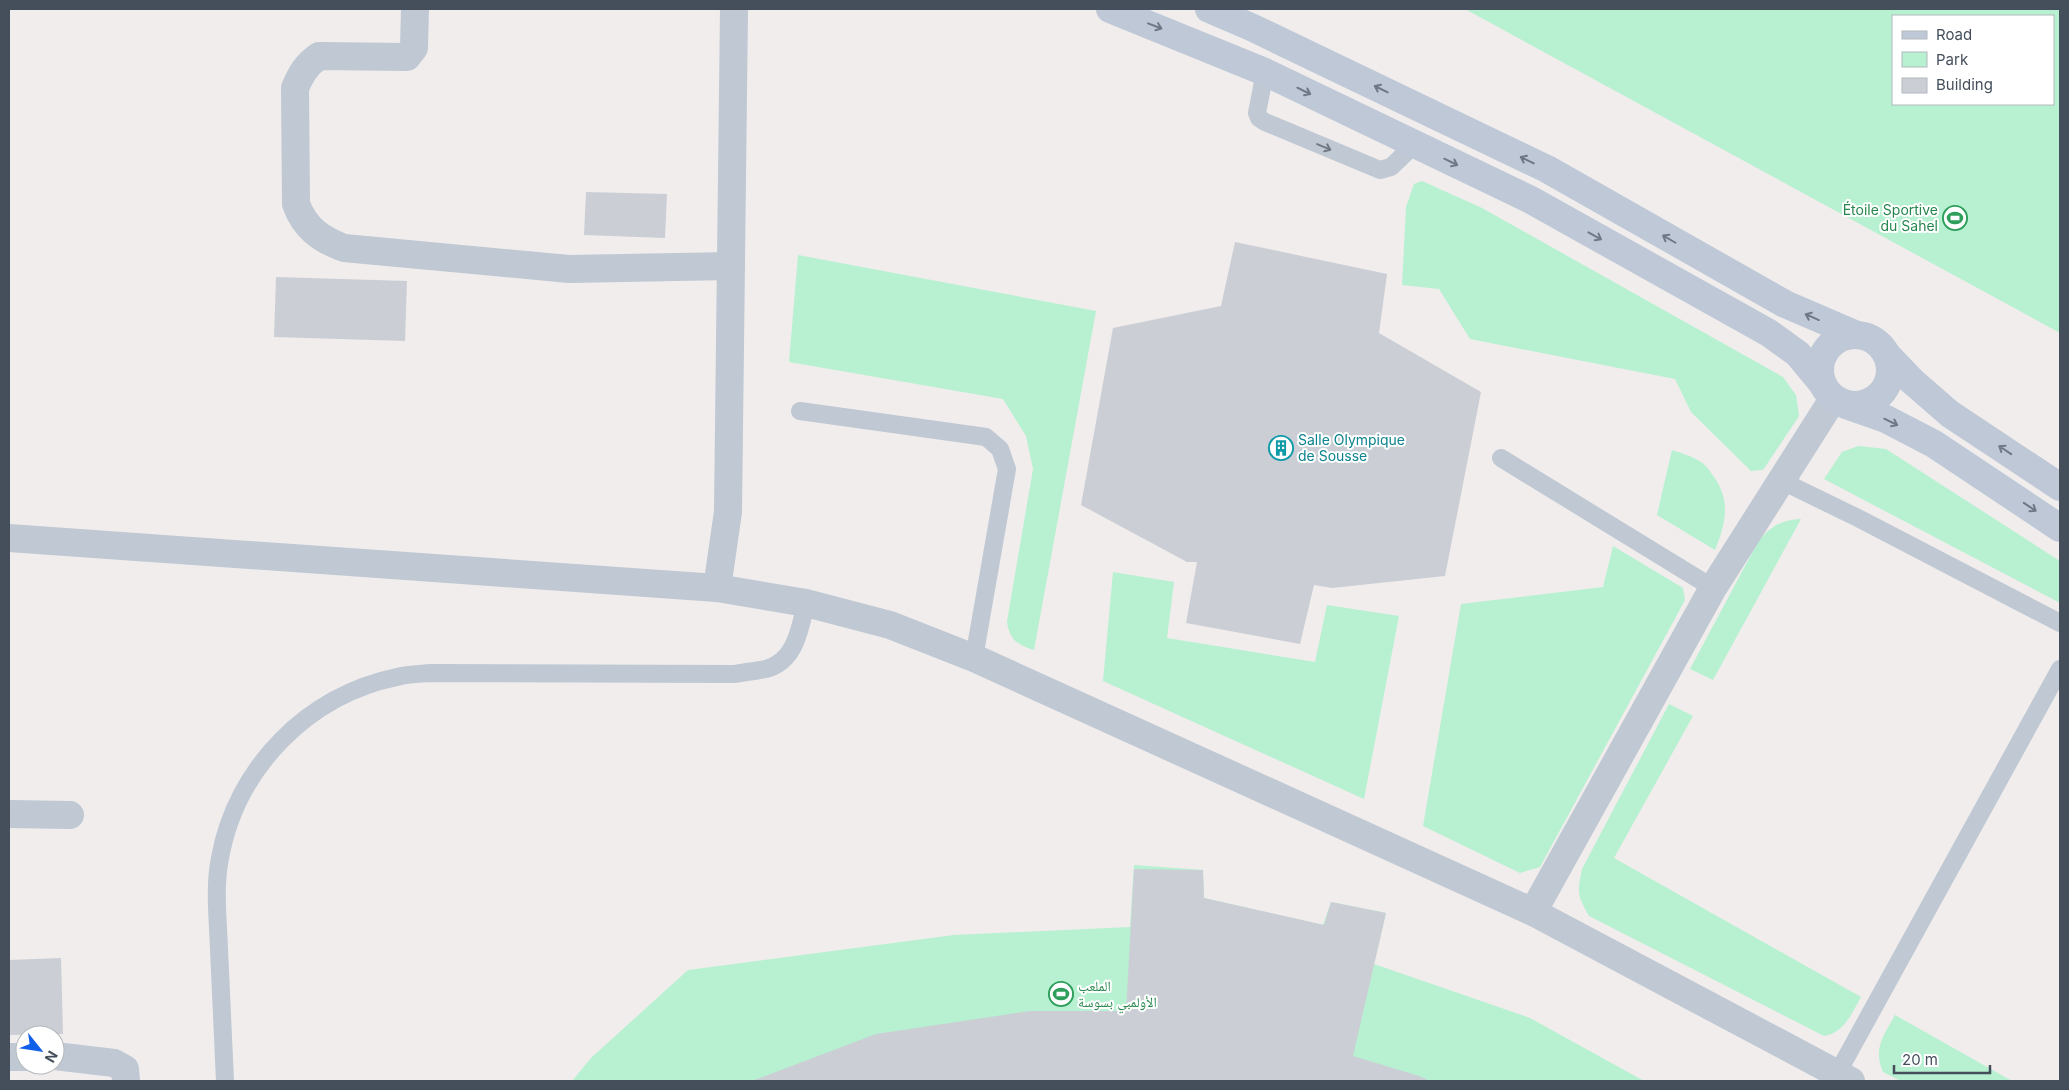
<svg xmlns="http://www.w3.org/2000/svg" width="2069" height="1090" font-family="Inter,'Noto Naskh Arabic',sans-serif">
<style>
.green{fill:#b7f1d1;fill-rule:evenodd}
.building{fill:#cbced5}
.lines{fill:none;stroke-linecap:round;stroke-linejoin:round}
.lane{stroke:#bfc8d3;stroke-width:18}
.street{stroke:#bfc8d3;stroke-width:28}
.secondary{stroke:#bec8d7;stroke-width:28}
.oneway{stroke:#6f7986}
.oneway2{stroke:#6f7985}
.labels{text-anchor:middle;stroke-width:4;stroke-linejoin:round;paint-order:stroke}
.leisure-label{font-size:14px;fill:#27864d;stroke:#fff;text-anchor:end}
.culture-label{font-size:14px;fill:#0d838f;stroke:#fff;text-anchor:start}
</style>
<rect width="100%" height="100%" fill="#f0edec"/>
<g class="green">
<path d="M1465,9H2060V333ZM1893,16H2053V104H1893Z"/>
<polygon points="1422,181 1482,208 1783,377 1796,395 1799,416 1763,470 1751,471 1691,412 1675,379 1470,339 1439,289 1402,285 1406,207 1414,184"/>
<path d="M798,255L1096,311L1034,650C1017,645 1009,639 1007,621L1033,469L1026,436L1003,399L789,362Z"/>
<polygon points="1858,446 1886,449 2060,561 2060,603 1824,479 1842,452"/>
<path d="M1672,450C1681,453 1692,456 1701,462C1707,466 1712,474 1716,480C1731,504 1725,525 1715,550L1657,515Z"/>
<path d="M1801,519L1713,680L1690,669L1759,540C1772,526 1781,520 1801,519Z"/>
<polygon points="1613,546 1683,588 1685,600 1540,867 1520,873 1423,826 1461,604 1603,587"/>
<polygon points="1113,572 1174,582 1167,638 1315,662 1327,605 1399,616 1364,799 1103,681"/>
<path d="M1669,704L1693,716L1614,858L1861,997C1852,1013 1844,1033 1824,1036L1589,916C1577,895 1577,893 1582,869Z"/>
<polygon points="1134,865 1203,870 1204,898 1323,925 1331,902 1386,913 1374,964 1530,1018 1644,1081 572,1081 591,1058 688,970 954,935 1130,927"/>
<path d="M1895,1015L2012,1081H1901L1883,1072C1873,1048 1883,1037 1895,1015Z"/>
</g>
<g class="building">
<polygon points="586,192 667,194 665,238 584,235"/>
<polygon points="1235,242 1387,274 1379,333 1481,392 1445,576 1332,588 1314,585 1300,644 1186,623 1197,562 1187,562 1081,505 1113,328 1221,306"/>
<polygon points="276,277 407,281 405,341 274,337"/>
<polygon points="1134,869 1203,870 1204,898 1324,925 1331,902 1386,913 1353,1056 1419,1076 1430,1081 752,1081 876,1034 1030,1011 1126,1011"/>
<polygon points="61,958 63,1034 9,1035 9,960"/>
</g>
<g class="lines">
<g class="lane">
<polyline points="1265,72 1257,113 1259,118 1265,122 1380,170 1391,167 1415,144"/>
<polyline points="800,411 986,437 1000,449 1007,469 974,658"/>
<polyline points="1501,458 1713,588"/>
<polyline points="1782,481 1858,518 2060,623"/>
<polyline points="1837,1074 2060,669"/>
<path d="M225,1081C223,1037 221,993 219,949C218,919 214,888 220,858C236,768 308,695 397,677C408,674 420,674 431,673L735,674C745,672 756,671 766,669C796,661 800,628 806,603"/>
</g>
<g class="street">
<path d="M415,9L414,48L407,57L319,56C306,65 301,74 295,88L296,204C305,228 320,239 344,248L569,269L731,266"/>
<polyline points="9,538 717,588 806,603 890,625 974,658 1533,912 1851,1081"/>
<polyline points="717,588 728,512 734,9"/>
<polyline points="9,814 70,815"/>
<polyline points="1533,912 1713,588 1833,399"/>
<polyline points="55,1056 114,1063 125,1069 126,1081"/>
<polyline points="9,1057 25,1057"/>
</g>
<g class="secondary">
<polyline points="1110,9 1265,72 1531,200 1769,333 1798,354 1822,383"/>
<polyline points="1209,9 1251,27 1547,169 1785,304 1857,335"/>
<circle cx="1855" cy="370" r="35"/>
<polyline points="1886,354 1912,381 1950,414 2060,487"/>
<polyline points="1846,405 1886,419 1934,444 2060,528"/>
</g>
</g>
<defs><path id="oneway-shaft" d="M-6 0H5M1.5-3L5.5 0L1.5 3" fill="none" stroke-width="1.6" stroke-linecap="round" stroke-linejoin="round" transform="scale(1.25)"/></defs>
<g class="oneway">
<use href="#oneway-shaft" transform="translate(1155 26) rotate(21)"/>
<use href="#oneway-shaft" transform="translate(1381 89) rotate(-154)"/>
<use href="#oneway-shaft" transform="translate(1304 91) rotate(26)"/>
<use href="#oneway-shaft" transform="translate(1527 160) rotate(-154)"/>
<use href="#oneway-shaft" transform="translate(1451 162) rotate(26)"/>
<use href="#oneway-shaft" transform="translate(1595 236) rotate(29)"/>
<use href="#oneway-shaft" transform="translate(1669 239) rotate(-150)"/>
<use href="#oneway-shaft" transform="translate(1812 317) rotate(-156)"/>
<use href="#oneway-shaft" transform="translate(1891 422) rotate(26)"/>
<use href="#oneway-shaft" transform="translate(2005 450) rotate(-146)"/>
<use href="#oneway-shaft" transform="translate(2030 507) rotate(34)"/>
</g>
<use class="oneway2" href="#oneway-shaft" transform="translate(1324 147) rotate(23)"/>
<defs>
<symbol id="stadium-ring" viewBox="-11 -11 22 22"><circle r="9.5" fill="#fff" stroke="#2e9e5b" stroke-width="1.5"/><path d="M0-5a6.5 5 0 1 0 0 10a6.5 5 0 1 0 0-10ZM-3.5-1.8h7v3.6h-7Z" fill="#2e9e5b"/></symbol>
<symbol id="building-ring" viewBox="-11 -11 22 22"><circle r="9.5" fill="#fff" stroke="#0f9aa8" stroke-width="1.5"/><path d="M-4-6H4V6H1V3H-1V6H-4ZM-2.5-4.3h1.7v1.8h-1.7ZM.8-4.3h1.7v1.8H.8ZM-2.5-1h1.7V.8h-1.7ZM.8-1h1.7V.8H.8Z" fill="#0f9aa8"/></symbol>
</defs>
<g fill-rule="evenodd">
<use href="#stadium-ring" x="1941" y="204" width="28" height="28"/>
<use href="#building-ring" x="1267" y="434" width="28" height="28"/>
<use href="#stadium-ring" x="1047" y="980" width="28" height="28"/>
</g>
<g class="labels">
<g class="leisure-label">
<text x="1938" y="215">Étoile Sportive<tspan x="1938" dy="16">du Sahel</tspan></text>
<text x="1078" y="991" text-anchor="start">الملعب<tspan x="1078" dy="16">الأولمبي بسوسة</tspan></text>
</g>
<g class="culture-label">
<text x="1298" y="445">Salle Olympique<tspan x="1298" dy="16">de Sousse</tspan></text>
</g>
</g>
<rect width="2069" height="1090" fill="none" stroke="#444f5b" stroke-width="20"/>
<rect x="1892" y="15" width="162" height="90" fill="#ffffff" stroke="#b4b9bd"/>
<rect x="1902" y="31" width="25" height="8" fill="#bec8d7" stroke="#b4b9bd"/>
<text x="1936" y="40" font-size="15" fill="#444f5b">Road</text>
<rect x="1902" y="52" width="25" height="15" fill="#b7f1d1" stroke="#b4b9bd"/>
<text x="1936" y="65" font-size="15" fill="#444f5b">Park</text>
<rect x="1902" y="78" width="25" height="15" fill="#cbced5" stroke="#b4b9bd"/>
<text x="1936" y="90" font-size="15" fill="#444f5b">Building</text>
<g transform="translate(40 1050) rotate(120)"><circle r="24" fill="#ffffff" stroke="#b4b9bd"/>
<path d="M0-4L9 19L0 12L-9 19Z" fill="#0f5fe8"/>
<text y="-8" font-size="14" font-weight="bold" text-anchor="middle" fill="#444f5b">N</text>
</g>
<path d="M1894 1065v8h96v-8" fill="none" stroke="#444f5b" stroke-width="2.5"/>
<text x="1902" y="1065" font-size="15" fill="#444f5b" stroke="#ffffff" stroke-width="4" paint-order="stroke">20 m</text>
</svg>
